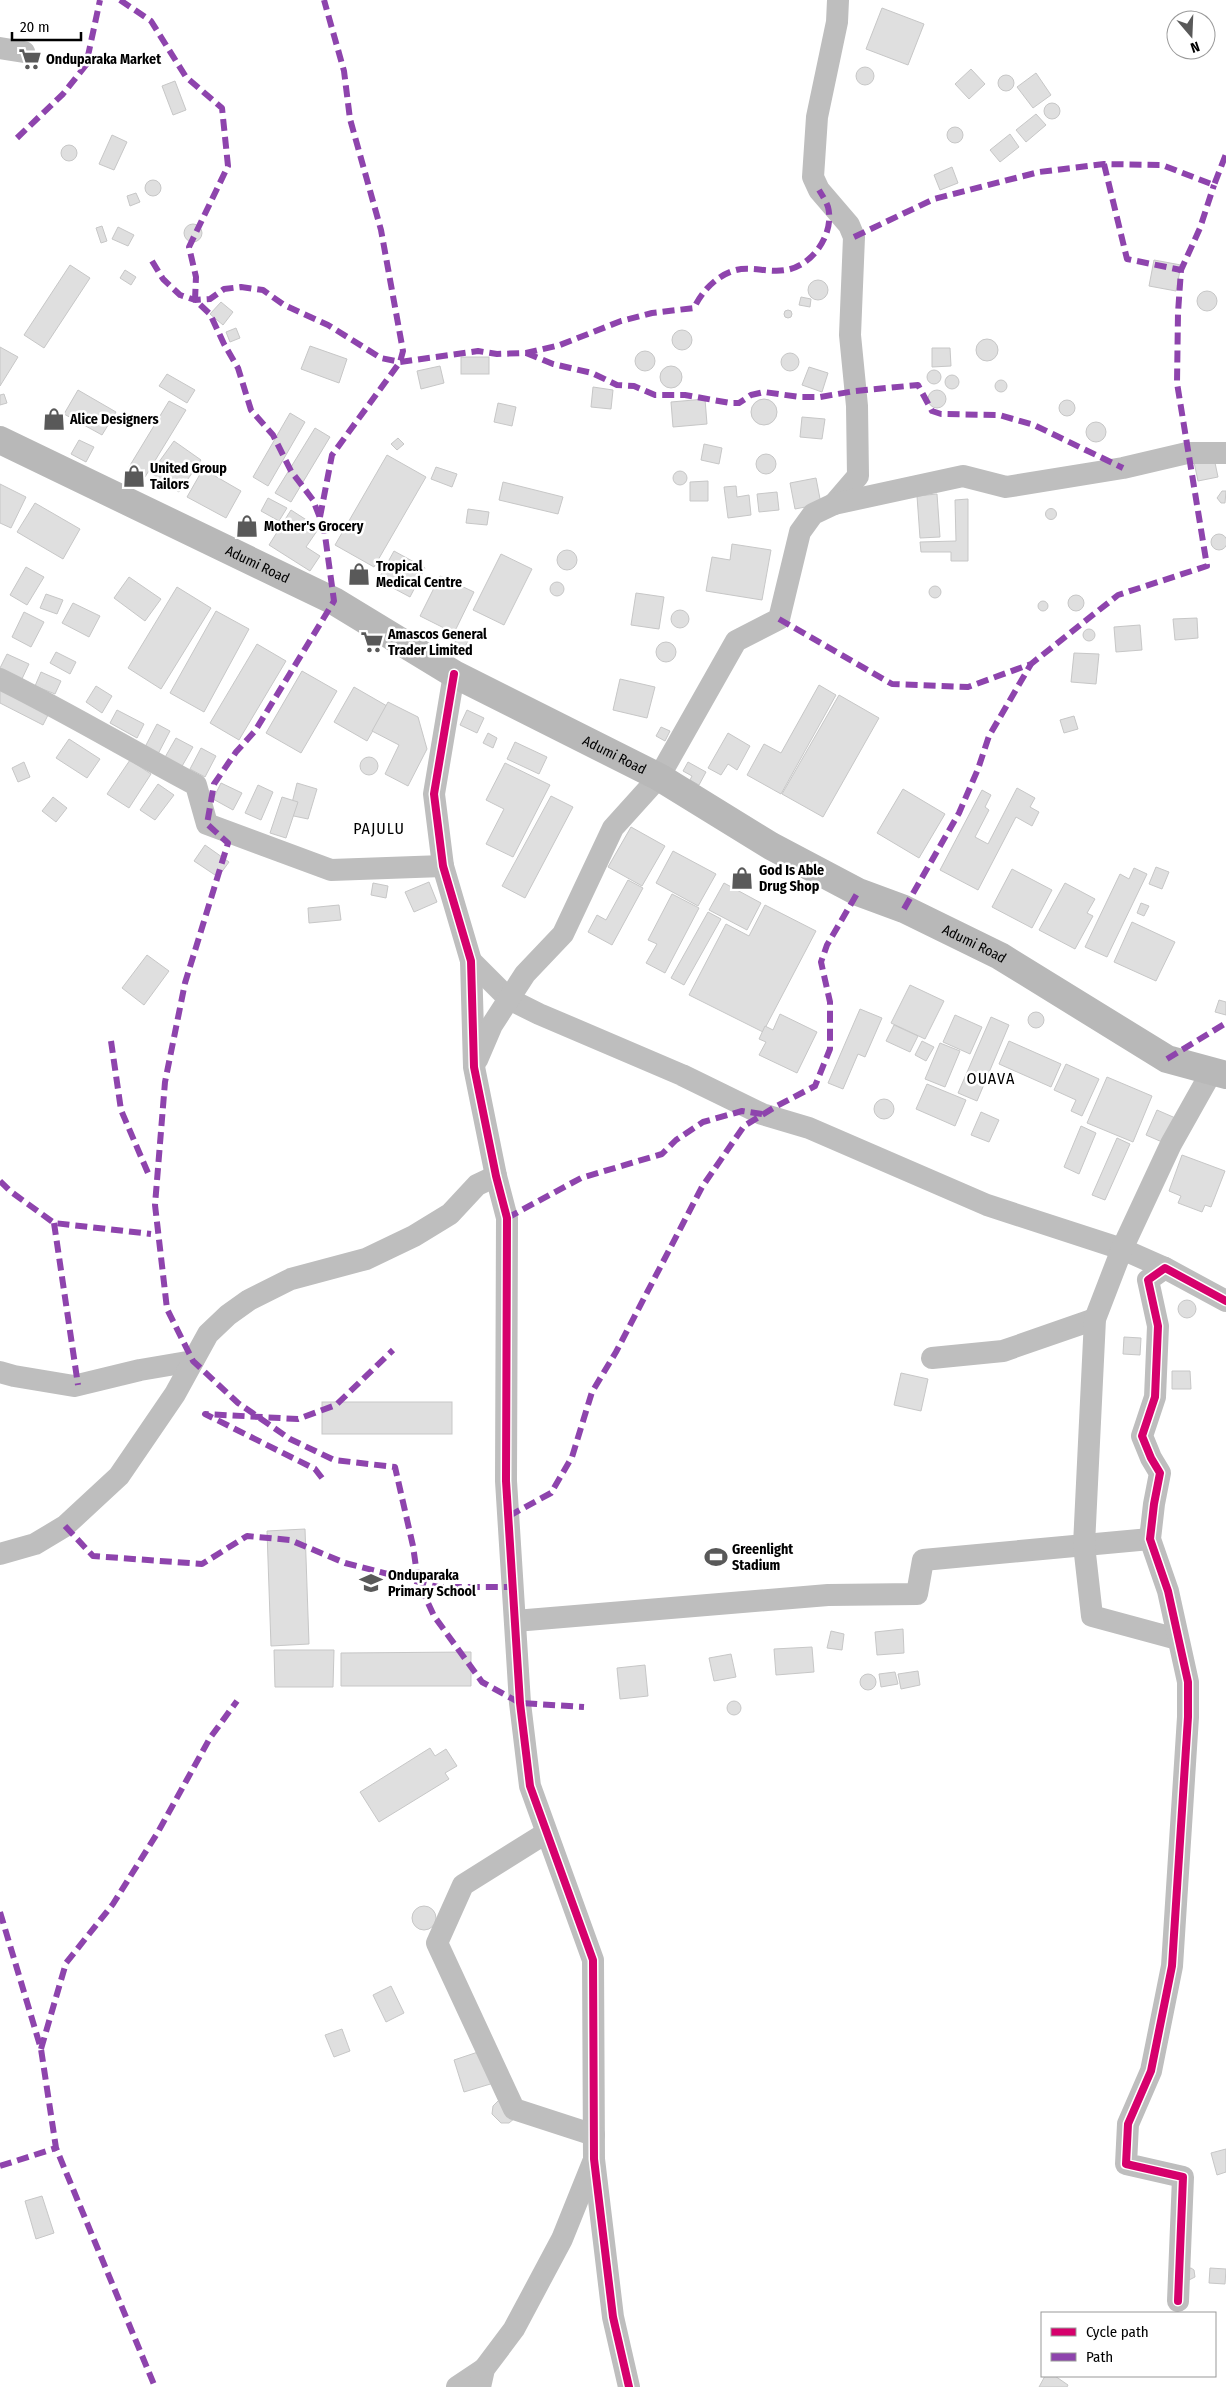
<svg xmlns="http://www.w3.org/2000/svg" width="1226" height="2387" font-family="'Fira Sans Condensed',sans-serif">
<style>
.building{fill:#dfdfdf;stroke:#c7c7c7}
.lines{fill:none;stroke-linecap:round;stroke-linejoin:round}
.minor{stroke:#bebebe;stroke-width:22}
.secondary{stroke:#b8b8b8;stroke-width:28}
.quiet{stroke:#8e44ad;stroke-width:6;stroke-dasharray:12 6;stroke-linecap:butt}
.cycleway-casing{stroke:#fff;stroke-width:11}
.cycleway{stroke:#d6006c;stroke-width:8}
.labels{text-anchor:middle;stroke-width:5;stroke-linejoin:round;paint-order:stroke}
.poi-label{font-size:14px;font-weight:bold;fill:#000;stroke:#fff;text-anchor:start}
.street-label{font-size:14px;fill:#000;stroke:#fff}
.quarter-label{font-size:16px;letter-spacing:1px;fill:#000;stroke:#fff}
</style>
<rect width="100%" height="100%" fill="#fff"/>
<g class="building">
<polygon points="882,8 924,24 908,65 866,49"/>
<circle cx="865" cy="76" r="9"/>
<polygon points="971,69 985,84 969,99 955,84"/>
<polygon points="1036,73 1051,95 1033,108 1017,87"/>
<circle cx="1006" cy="83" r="8"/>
<polygon points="175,81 186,110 173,115 162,86"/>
<circle cx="1052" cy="111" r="8"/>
<polygon points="1036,114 1046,125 1026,142 1016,130"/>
<circle cx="955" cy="135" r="8"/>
<polygon points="1010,134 1019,147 1000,162 990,150"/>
<polygon points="112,135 127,142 114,170 99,164"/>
<circle cx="69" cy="153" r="8"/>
<polygon points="952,167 958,183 940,190 934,175"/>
<circle cx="153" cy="188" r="8"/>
<polygon points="136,193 140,202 130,206 127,196"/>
<circle cx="193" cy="233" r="9"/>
<polygon points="102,226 107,241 101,243 96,228"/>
<polygon points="118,227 134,235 128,246 112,239"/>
<polygon points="1154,260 1181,265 1176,291 1149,286"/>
<polygon points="70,265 90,278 44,348 24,335"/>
<polygon points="125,270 136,277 131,285 120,278"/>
<circle cx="818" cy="290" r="10"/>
<circle cx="1207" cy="301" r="10"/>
<polygon points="801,297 811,299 810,307 799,305"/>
<polygon points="221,302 233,312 223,325 210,314"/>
<circle cx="788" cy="314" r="4"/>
<polygon points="236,328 240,338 230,342 226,332"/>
<circle cx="682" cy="340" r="10"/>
<circle cx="987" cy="350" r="11"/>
<polygon points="310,346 347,359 339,383 301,369"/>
<polygon points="0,347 18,357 0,386"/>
<polygon points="932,348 950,348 951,366 932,367"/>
<circle cx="645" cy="361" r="10"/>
<circle cx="790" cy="362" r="9"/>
<rect x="461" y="357" width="28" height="17"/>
<polygon points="440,366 444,383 421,389 417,371"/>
<circle cx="671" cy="377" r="11"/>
<polygon points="809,367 828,373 822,392 802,385"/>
<circle cx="934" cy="377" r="7"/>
<polygon points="167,374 195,390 187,403 159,386"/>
<circle cx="952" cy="382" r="7"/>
<circle cx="1001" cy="386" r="6"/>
<polygon points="593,387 613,390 611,409 591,407"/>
<polygon points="78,390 116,412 102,435 64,414"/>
<circle cx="937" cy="399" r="9"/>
<polygon points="4,394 7,403 0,405 0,395"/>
<circle cx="764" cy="412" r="13"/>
<polygon points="705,399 707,424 673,427 671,402"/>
<circle cx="1067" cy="408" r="8"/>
<polygon points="169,401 186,410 145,477 129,467"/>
<polygon points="498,403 516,407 512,426 494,422"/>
<polygon points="290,413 305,422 268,486 253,477"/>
<polygon points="802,417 825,419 822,439 800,437"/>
<circle cx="1096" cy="432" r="10"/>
<polygon points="315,428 330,437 291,502 275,493"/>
<polygon points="398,438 404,444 397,450 391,444"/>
<polygon points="79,440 94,447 86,462 71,454"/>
<polygon points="174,441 201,460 179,492 151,473"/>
<polygon points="704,444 722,448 719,464 701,460"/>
<circle cx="766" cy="464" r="10"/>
<polygon points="387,455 426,477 374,567 335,545"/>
<polygon points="1214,458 1218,477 1198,481 1194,462"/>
<polygon points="436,467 457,474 452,487 431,479"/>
<polygon points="203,469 241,491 226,518 187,497"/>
<circle cx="680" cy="478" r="7"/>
<polygon points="816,478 821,504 795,509 790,483"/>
<polygon points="708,481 708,501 690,501 690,482"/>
<polygon points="503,482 563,497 558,514 499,500"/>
<polygon points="0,484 26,497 11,528 0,523"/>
<polygon points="736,486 737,497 749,495 751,515 728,518 724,487"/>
<polygon points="1222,491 1226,491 1225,503 1221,503 1217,498"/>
<polygon points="777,492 779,510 759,512 757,494"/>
<polygon points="937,494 940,537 920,538 917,496"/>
<polygon points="268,498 287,508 279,521 261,511"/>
<polygon points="968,499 968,561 951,561 951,552 921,552 920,542 956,541 955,500"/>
<polygon points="35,503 80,529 63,559 17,532"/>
<circle cx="1051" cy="514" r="5.5"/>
<polygon points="468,509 489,512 487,525 466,523"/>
<polygon points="291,510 319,528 306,547 320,556 310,571 269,545"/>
<circle cx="1219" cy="542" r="8"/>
<polygon points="732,544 771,550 762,600 706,591 712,557 730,560"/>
<circle cx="567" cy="560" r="10"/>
<polygon points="394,551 425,568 410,597 378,580"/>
<polygon points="501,554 532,569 504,625 473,610"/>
<polygon points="26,567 44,577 27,605 10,595"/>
<polygon points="440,576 474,592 454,633 420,616"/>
<polygon points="129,577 161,599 145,621 114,598"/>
<circle cx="557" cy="589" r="7"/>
<circle cx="935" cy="592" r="6"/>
<polygon points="177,587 211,608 161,689 128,668"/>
<polygon points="636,593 664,597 659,629 631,625"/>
<polygon points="46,594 63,600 57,614 40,608"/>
<circle cx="1076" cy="603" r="8"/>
<circle cx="1043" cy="606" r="5"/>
<polygon points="73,603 100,616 89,637 62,623"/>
<circle cx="680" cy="619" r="9"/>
<polygon points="216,611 249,629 204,712 170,693"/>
<polygon points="24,612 44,622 31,647 12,637"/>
<polygon points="1197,618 1198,638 1175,640 1173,619"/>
<polygon points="1140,625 1142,650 1116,652 1114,627"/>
<circle cx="1089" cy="635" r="6"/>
<polygon points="459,634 469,639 462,653 452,648"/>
<circle cx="666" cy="652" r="10"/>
<polygon points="257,644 286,661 239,740 210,723"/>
<polygon points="56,652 76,662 70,674 50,663"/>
<polygon points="1074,653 1099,654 1096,684 1071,682"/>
<polygon points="7,654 29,664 20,683 0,668"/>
<polygon points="302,671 337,691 301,753 266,733"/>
<polygon points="41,672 61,681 55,694 35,686"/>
<polygon points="620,679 655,687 647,718 613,710"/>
<polygon points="819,685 836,695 781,794 747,775 764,744 781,753"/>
<polygon points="96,686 112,696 102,713 86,702"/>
<polygon points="0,687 49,713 43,725 0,703"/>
<polygon points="354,687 387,706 367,741 334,722"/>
<polygon points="839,695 879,718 823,817 782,794"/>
<polygon points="388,702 418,717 427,749 408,786 385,774 399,745 372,731"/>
<polygon points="117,710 144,724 137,738 110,723"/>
<polygon points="467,710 484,718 477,733 460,725"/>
<polygon points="1074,716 1078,729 1064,733 1060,720"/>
<polygon points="157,724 170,731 158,754 145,747"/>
<polygon points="661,727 670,731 665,741 656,736"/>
<polygon points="488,733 497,738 493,748 483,743"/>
<polygon points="728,733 750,746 737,770 728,764 721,775 708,768"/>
<polygon points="176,738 193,747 181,768 164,759"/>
<polygon points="69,739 100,759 87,778 56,758"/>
<polygon points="515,742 547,757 539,774 507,759"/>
<polygon points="201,748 216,756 205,777 190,769"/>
<circle cx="369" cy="766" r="9"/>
<polygon points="130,760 151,774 129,808 107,794"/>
<polygon points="24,762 30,777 18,782 12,768"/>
<polygon points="688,762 706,772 699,785 690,780 692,776 683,771"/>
<polygon points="505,763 550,785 513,857 486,844 504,809 486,800"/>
<polygon points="221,783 242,793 233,810 213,799"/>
<polygon points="297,783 317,789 308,819 289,815"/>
<polygon points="158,784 174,795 155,820 140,810"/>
<polygon points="258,785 273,792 261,820 245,813"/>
<polygon points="1017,788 1035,798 1030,807 1039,812 1032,826 1016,817 978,890 940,870 982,790 991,795 985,807 989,810 975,837 988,844"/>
<polygon points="903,789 945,814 919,858 877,833"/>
<polygon points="551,796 573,807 525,898 502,886"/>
<polygon points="53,797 67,808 56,822 42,811"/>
<polygon points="282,797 298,802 286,838 270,833"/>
<polygon points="631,827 665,846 642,886 608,867"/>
<polygon points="205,845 229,862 218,877 194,861"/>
<polygon points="673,851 716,874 698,906 656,883"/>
<polygon points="1156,867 1169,872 1162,889 1149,884"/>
<polygon points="1134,868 1147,874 1107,957 1085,947 1120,874 1129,879"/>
<polygon points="1012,869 1052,890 1032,928 992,907"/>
<polygon points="628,880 643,888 612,945 588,932 597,915 606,920"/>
<polygon points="429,882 437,902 414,912 405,892"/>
<polygon points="373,883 388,886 386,898 371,895"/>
<polygon points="724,883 761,903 747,930 709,910"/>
<polygon points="1065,883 1095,899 1087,913 1093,916 1075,949 1039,930"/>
<polygon points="672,894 699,908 665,973 646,963 657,944 648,940"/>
<polygon points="1141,903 1149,906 1144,916 1137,913"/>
<polygon points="339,905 341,920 309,923 308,908"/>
<polygon points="765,905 816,931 763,1032 689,995 726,924 749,936"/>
<polygon points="708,912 721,919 684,985 671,978"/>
<polygon points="1132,922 1175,942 1156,981 1114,962"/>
<polygon points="147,955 169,971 144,1005 122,988"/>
<polygon points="910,985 944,1001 925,1039 891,1023"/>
<polygon points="1219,1000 1226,1002 1226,1015 1215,1012"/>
<polygon points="860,1009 882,1018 865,1057 858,1054 843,1089 828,1083"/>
<circle cx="1036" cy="1020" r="8"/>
<polygon points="780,1014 817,1032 797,1073 759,1055 766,1042 759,1039 765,1026 773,1030"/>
<polygon points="955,1015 982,1027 970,1054 943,1042"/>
<polygon points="991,1017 1009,1025 977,1101 958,1093"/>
<polygon points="894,1025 918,1036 910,1052 886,1041"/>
<polygon points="922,1041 934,1047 926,1061 915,1055"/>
<polygon points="1009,1041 1061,1064 1051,1087 999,1064"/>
<polygon points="940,1043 960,1051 945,1087 925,1079"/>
<polygon points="1066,1064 1099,1079 1082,1116 1071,1111 1076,1100 1054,1090"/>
<polygon points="1107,1077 1152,1096 1133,1142 1087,1123"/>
<polygon points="927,1084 966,1100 955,1126 916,1109"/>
<circle cx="884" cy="1109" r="10"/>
<polygon points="1157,1110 1180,1120 1169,1145 1146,1135"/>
<polygon points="981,1112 999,1120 989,1142 971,1135"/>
<polygon points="1081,1126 1096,1133 1079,1174 1064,1167"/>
<polygon points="1117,1138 1130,1144 1105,1200 1092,1195"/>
<polygon points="1182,1155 1225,1171 1211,1207 1205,1205 1202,1212 1178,1203 1181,1196 1169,1191"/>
<circle cx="1187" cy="1309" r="9"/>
<polygon points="1124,1337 1141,1338 1140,1355 1123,1354"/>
<polygon points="1172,1371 1190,1371 1191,1389 1172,1389"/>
<polygon points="901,1373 928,1379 921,1411 894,1405"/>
<rect x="322" y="1402" width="130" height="32"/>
<polygon points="305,1529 309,1644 271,1646 267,1531"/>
<polygon points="903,1629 904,1653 877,1655 875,1632"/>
<polygon points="831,1631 844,1634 842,1650 827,1648"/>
<polygon points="812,1647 814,1672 776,1675 774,1649"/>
<polygon points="274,1650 334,1650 333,1687 275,1687"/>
<polygon points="471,1652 471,1686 341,1686 341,1653"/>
<polygon points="731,1654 736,1677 714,1681 709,1658"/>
<polygon points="645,1665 648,1696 620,1699 617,1668"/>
<polygon points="918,1671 920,1685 901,1689 898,1674"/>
<polygon points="895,1672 898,1684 881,1687 879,1674"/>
<circle cx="868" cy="1682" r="8"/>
<circle cx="734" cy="1708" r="7"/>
<polygon points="430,1748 435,1756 446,1749 457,1766 445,1773 449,1779 379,1822 360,1792"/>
<circle cx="424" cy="1918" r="12"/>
<polygon points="391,1986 404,2013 386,2022 373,1995"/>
<polygon points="342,2029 350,2051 334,2057 325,2035"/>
<polygon points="496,2046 507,2079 464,2092 454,2060"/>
<polygon points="499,2100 515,2118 509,2123 501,2123 492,2114 493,2106"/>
<polygon points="1226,2149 1226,2172 1217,2175 1211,2153"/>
<polygon points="42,2196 54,2233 36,2239 25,2201"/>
<polygon points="1191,2268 1194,2270 1195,2277 1189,2280 1187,2269"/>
<polygon points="1210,2268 1226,2269 1225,2284 1209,2283"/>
<polygon points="1045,2376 1055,2376 1068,2385 1067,2387 1039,2387"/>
</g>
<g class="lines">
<g class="minor">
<polyline points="0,48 24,52"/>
<polyline points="834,504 858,476 857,406 850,335 854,237 849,225 819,190 813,177 817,117 837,22 838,0"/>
<polyline points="454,674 434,794 443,866 471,961 474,1067 496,1176 507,1218 506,1481 520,1703 530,1786 593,1960 594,2159 613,2317 629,2387"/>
<path d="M0,679C67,712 130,750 196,785L207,824L331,870L443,866"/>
<polyline points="471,961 509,999 539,1014 682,1075 762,1114 809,1128 987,1205 1122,1249 1165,1268"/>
<polyline points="477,1060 492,1025 525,974 563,934 613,828 659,777 736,641 779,619 800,532 813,514 834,504 963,476 1006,487 1123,468 1187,453 1226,453"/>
<polyline points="932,1358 1003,1351 1095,1319"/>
<polyline points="0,1372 14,1376 74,1386 140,1370 193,1361"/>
<polyline points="0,1554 35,1544 65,1526 119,1476 175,1394 208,1334 228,1315 249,1300 291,1279 366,1259 414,1236 450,1214 477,1185 496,1176"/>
<polyline points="515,1621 828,1595 917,1594 923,1560 1150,1539"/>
<polyline points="1177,1639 1092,1616 1084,1545 1095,1319 1122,1249 1171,1144 1212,1071"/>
<polyline points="546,1833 463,1885 437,1943 514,2109 594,2135"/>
<polyline points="1178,2301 1183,2177 1126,2164 1128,2124 1151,2071 1172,1966 1188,1717 1188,1682 1168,1591 1150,1539 1154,1504 1160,1473 1151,1458 1142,1436 1155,1397 1158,1326 1148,1280 1165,1268 1226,1301"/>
<polyline points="457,2387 484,2369"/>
<polyline points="480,2387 484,2369 514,2329 562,2239 593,2162"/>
</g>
<path class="secondary" id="s1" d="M0,440L334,601L454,674L659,777L771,846L858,892L904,909L1000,956L1167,1059L1226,1075"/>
<g class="quiet">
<polyline points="120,0 151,21 186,77 222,108 228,166 189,247 196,277 195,300 210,314 224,344 238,368 251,410 273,435 291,471 313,500 324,528 334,601 255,731 236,752 214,784 207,824 228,843 185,983 165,1082 155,1205 167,1309 193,1361 238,1403 290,1439 334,1460 395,1467 413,1546 418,1581 434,1616 482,1682 520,1703 584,1707"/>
<polyline points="17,138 63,94 86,65 100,0"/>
<polyline points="1104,164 1127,259 1181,270"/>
<polyline points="854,237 934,199 1039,172 1104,164 1162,165 1214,185 1226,154"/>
<path d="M152,261L163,279L180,295L195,300L210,299L224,289L241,287L263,290L284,305L328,325L381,358L400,362L478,351L497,354L526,353L560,345L621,321L652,313L694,308C702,291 717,275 736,270C751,266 769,273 786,270C812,266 835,234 828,207C826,201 822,195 819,190"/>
<polyline points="526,353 553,364 592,373 617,385 634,386 655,395 685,395 730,403 739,403 751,395 764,392 800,397 820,397 855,391 918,385 932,411 941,414 999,415 1034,425 1123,468"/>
<polyline points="320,517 332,455 400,362 403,351 381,230 350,119 344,71 324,0"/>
<polyline points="779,619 892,684 968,687 1031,664 1118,595 1207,566 1177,383 1178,313 1181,270 1200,228 1214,185"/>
<polyline points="904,909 959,813 978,769 989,736 1031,664"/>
<polyline points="111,1041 121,1110 148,1173"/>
<polyline points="1167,1059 1226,1023"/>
<polyline points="0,1181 10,1191 54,1223 151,1234"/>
<polyline points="507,1218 581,1178 662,1154 676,1140 703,1122 742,1111 762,1114"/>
<polyline points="54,1223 78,1385"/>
<polyline points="322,1478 315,1469 205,1414 298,1419 336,1405 393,1350"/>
<polyline points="509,1516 551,1493 572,1457 592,1392 616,1352 702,1187 744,1126 775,1107 815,1086 830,1049 830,1002 821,962 827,945 858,892"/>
<polyline points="65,1526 93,1556 202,1564 247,1536 290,1540 345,1563 438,1587 513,1587"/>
<polyline points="0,1912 41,2049 56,2148 155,2387"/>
<polyline points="41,2049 66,1963 113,1904 158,1832 210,1738 237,1701"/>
<polyline points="0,2166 56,2148"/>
</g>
<defs>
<g id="cycleway">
<polyline points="454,674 434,794 443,866 471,961 474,1067 496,1176 507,1218 506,1481 520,1703 530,1786 593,1960 594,2159 613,2317 629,2387"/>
<polyline points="1178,2301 1183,2177 1126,2164 1128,2124 1151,2071 1172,1966 1188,1717 1188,1682 1168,1591 1150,1539 1154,1504 1160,1473 1151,1458 1142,1436 1155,1397 1158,1326 1148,1280 1165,1268 1226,1301"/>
</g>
</defs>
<use href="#cycleway" class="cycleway-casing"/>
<use href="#cycleway" class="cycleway"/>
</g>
<defs>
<symbol id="supermarket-bare" viewBox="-9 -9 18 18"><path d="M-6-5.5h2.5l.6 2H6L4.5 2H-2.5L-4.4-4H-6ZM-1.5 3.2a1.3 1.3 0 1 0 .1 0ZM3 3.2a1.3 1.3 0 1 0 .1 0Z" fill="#595959" stroke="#fff" stroke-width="2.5" paint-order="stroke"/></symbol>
<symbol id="shop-bare" viewBox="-9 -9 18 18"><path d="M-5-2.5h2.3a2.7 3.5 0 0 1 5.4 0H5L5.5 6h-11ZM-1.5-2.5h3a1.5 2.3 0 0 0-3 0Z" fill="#595959" stroke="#fff" stroke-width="2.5" paint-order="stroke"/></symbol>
<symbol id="stadium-bare" viewBox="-9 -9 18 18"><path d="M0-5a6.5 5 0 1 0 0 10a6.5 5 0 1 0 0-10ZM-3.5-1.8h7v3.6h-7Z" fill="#595959" stroke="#fff" stroke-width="2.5" paint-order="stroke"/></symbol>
<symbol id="school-bare" viewBox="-9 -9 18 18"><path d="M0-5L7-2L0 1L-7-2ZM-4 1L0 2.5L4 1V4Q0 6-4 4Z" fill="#595959" stroke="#fff" stroke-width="2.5" paint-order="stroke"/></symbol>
</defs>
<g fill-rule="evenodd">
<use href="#supermarket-bare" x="14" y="43" width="32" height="32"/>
<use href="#shop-bare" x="38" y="403" width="32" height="32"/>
<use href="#shop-bare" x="118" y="460" width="32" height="32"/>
<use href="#shop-bare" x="231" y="510" width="32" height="32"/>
<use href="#shop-bare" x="343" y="558" width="32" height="32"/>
<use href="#supermarket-bare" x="356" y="626" width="32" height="32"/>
<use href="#shop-bare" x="726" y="862" width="32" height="32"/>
<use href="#stadium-bare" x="700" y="1541" width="32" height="32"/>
<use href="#school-bare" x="355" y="1567" width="32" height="32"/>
</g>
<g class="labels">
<g class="poi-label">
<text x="46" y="64">Onduparaka Market</text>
<text x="70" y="424">Alice Designers</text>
<text x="150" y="473">United Group<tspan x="150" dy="16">Tailors</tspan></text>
<text x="264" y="531">Mother's Grocery</text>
<text x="376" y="571">Tropical<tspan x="376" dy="16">Medical Centre</tspan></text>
<text x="388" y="639">Amascos General<tspan x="388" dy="16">Trader Limited</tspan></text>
<text x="759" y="875">God Is Able<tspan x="759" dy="16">Drug Shop</tspan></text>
<text x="732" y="1554">Greenlight<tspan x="732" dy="16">Stadium</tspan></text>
<text x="388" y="1580">Onduparaka<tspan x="388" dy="16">Primary School</tspan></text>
</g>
<g class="street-label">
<text dy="5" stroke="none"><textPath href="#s1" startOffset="286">Adumi Road</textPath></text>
<text dy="5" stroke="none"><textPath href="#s1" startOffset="691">Adumi Road</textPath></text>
<text dy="5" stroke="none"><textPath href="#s1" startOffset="1098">Adumi Road</textPath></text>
</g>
<g class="quarter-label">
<text x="379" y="834">PAJULU</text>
<text x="991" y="1084">OUAVA</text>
</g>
</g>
<rect x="1041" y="2312" width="175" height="65" fill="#ffffff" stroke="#999999"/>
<rect x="1051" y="2328" width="25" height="8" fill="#d6006c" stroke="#999999"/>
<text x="1086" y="2337" font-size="15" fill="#000000">Cycle path</text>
<rect x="1051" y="2353" width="25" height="8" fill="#8e44ad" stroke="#999999"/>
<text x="1086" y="2362" font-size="15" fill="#000000">Path</text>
<g transform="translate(1191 35) rotate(161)"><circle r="24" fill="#ffffff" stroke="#999999"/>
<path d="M0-4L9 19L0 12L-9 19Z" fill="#595959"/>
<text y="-8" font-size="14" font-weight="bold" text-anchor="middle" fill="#000000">N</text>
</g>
<path d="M12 32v8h69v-8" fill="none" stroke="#000000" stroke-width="2.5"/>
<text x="20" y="32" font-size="15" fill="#000000" stroke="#ffffff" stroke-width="4" paint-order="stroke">20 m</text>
</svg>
